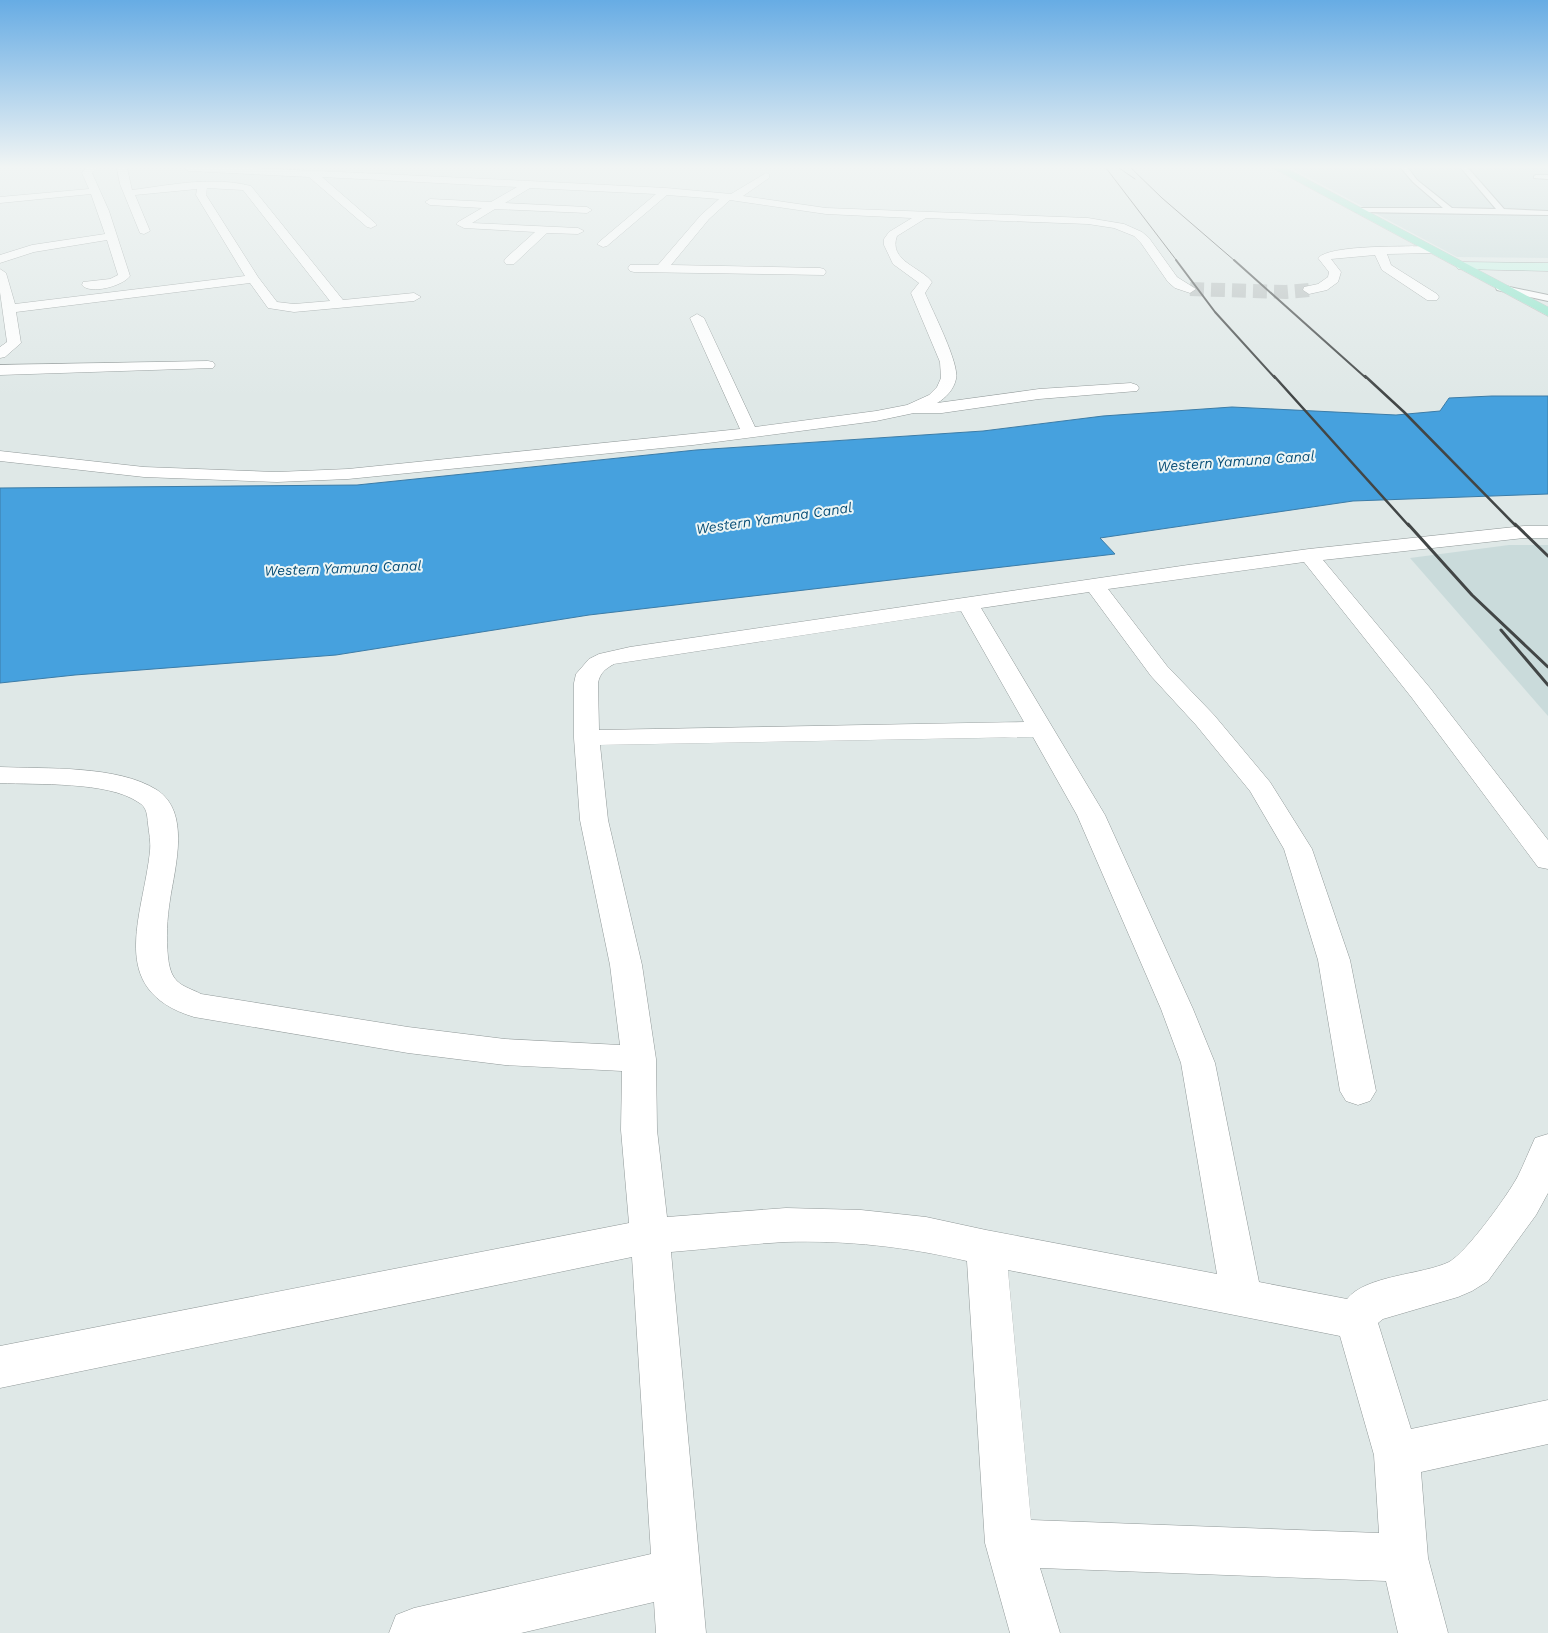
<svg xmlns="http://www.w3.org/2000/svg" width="1548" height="1633" font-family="'Work Sans',sans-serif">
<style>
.built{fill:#cadbdb}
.water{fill:#46a1de;stroke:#3c7ca7}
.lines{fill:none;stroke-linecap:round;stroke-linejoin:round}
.street-tunnel{stroke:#bac1c1;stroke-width:14;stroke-dasharray:14 7;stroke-linecap:butt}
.lane-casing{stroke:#919999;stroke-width:2}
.street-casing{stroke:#919999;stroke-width:1}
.secondary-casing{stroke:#919999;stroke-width:1}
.primary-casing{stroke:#c2c3c3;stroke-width:1}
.lane{fill:#fff;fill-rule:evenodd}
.street{fill:#fff;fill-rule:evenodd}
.secondary{fill:#c8f2e5;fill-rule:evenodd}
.primary{fill:#91e5cb;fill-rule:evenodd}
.rail-far3{stroke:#424646;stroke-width:1}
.rail-far2{stroke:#424646;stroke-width:2}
.rail-far1{stroke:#424646;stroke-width:2.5}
.rail{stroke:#424646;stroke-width:3}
.labels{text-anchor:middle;stroke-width:4;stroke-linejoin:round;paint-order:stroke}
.far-water-label{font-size:14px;font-style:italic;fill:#074e77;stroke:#ecf5f5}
</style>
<rect width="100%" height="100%" fill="#dfe8e7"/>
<g class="built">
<polygon points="1291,168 1548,168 1548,258 1457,257"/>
<polygon points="1509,545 1548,545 1548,716 1410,558"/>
</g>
<polygon class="water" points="1492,396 1548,396 1548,494 1353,501 1100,538 1115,554 589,615 336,655 75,675 0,683 0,488 357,485 696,450 983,431 1103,416 1232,407 1396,415 1440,411 1449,398"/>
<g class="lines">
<polyline class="street-tunnel" points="1190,289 1286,292 1309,290"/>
<defs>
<g id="lane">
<polygon points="1401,168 1408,168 1417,180 1452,208 1496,209 1461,168 1468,168 1504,209 1548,211 1548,215 1356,212 1355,210 1359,208 1443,208 1413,182"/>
<polygon points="1536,175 1548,175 1548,179 1534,178 1534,176"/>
<polygon points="1500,285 1548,295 1548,301 1497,290 1496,288"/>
</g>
<g id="street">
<path d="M86,168H97L92,173L109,211L130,276C123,286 90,295 82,285L83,282L110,279L118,275L107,240L34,252L0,263V255L32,245L105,234L91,194L0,203V197L89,189L82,173Z"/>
<path d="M117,168H127L132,190C171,185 212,176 251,186L343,300L414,293L421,297L414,301L294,312L268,308L250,283L16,312L21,343L5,357L0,358V347L7,342L0,292V269L6,273L15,304L245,276L196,195L197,189L135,195L150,231L144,234L140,233L120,184ZM207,188L243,190L330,301L294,304L277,302L258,277L206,195Z"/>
<path d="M184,168H253L529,181L666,188L731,194L766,173L769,174V178L743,196L826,208L1088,218L1124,224L1142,232L1149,238L1177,277L1196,289L1190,293L1175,288L1168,282L1141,243L1134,236L1114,228L1088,224L926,218L897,236C888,261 921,267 932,282L925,293C932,310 960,364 956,379C954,389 946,398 937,403L1039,389L1131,383L1137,385L1139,388L1137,391L1039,399L942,413H914L876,421L693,445L348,479L277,482L144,477L0,461V451L144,467L277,472L348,469L740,429L690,318L697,314L704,318L755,427L876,411L907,405L929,395L937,387L941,378L940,362L911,293L919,283L893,264L884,245V239L889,232L912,218L826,214L730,200L709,219L671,265L820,268L824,269L826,272L824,275L634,272L630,271L628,268L630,265H658L701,215L719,199L667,195L607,246L603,247L597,244L599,242L656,194L530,188L505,203L587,207L592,210L587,213L495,209L472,223L578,228L584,231L578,234L547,233L514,264H506L504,261L506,258L535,232L464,228L456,224L458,222L482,208L430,205L425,202L430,199L491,202L517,187L322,177L375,223L377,225L371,228L367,227L309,177L189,171Z"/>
<path d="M1430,246L1434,247L1436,250L1434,253L1387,254L1391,265L1437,294L1439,297L1437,300H1427L1382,270L1375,255L1331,259L1341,272L1338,282L1327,290L1309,294L1303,290L1304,287L1318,284L1328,277L1329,272L1318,258C1331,244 1409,247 1430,246Z"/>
<polygon points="208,361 213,362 215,365 213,368 0,375 0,365"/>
<path d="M1524,526H1548V538H1524L1323,560L1430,688L1548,840V869L1538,867L1412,698L1304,562L1108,589L1167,666L1214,715L1270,782L1312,849L1350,960L1376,1091L1370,1101L1358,1105L1346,1101L1340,1091L1318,960L1284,849L1250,791L1196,725L1151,676L1089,592L981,608L1105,815L1193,1009L1215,1063L1259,1282L1347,1299C1366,1275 1422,1275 1449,1262C1466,1253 1508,1195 1518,1176C1524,1164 1529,1151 1535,1138L1548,1134V1193L1536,1215L1488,1281L1472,1291L1458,1297L1383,1319L1378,1323L1411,1429L1548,1400V1444L1421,1472L1428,1558L1448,1633H1398L1386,1581L1040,1568L1060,1633H1010L985,1543L967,1261C908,1247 846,1240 785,1242C747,1244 709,1249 671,1252L706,1633H656L654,1602L521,1633H389L396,1615L414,1608L651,1554L632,1257L0,1388V1346L629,1223L621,1130L622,1071L505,1065L408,1053L194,1017C105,990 143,917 150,851C151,842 149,833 148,824C147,814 147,807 138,802C107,781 37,785 0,783V767C45,769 118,765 157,790C191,812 175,867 170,900C167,919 166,938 168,957C169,966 171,975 177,981C183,987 194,990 201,994L408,1027L505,1039L620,1045L610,965L580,820L574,738V683L576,674L589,659L599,654L630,647L1188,565L1309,549ZM961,611L1024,722L599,730L598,683C600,673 605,669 614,664ZM1033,737L1077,815L1161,1009L1181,1063L1217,1274L986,1230L926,1217L861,1210L786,1208L667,1217L657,1130L656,1059L642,965L608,820L600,745ZM1008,1270L1340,1336L1374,1455L1379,1533L1031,1520Z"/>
</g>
<polygon id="secondary" points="1462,262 1548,263 1548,271 1458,269 1456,266"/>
<polygon id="primary" points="1273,168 1286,168 1548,307 1548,316"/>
</defs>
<use href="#lane" class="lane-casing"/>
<use href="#street" class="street-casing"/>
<use href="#secondary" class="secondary-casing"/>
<use href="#primary" class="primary-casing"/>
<use href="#lane" class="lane"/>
<use href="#street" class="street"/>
<use href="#secondary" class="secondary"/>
<use href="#primary" class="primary"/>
<g class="rail-far3">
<polyline points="1106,168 1177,261"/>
<polyline points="1119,168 1135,179"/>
<polyline points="1131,168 1162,198 1235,261"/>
</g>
<g class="rail-far2">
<polyline points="1176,260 1215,312 1275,378"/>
<polyline points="1234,260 1366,378"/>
</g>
<g class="rail-far1">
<polyline points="1274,376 1409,526"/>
<polyline points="1365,376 1404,412 1516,526"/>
</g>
<g class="rail">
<polyline points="1408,524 1472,595 1548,667"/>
<polyline points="1515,524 1548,556"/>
<polyline points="1501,630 1548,685"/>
</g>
</g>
<linearGradient id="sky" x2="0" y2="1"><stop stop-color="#67ace4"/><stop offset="0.42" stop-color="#f1f5f4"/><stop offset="1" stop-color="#f1f5f4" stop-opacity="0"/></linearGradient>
<rect width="1548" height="397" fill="url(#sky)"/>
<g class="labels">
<g class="far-water-label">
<text transform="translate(1236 461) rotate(-4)" y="5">Western Yamuna Canal</text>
<text transform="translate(774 518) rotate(-8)" y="5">Western Yamuna Canal</text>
<text transform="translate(343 568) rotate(-2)" y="5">Western Yamuna Canal</text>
</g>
</g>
</svg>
